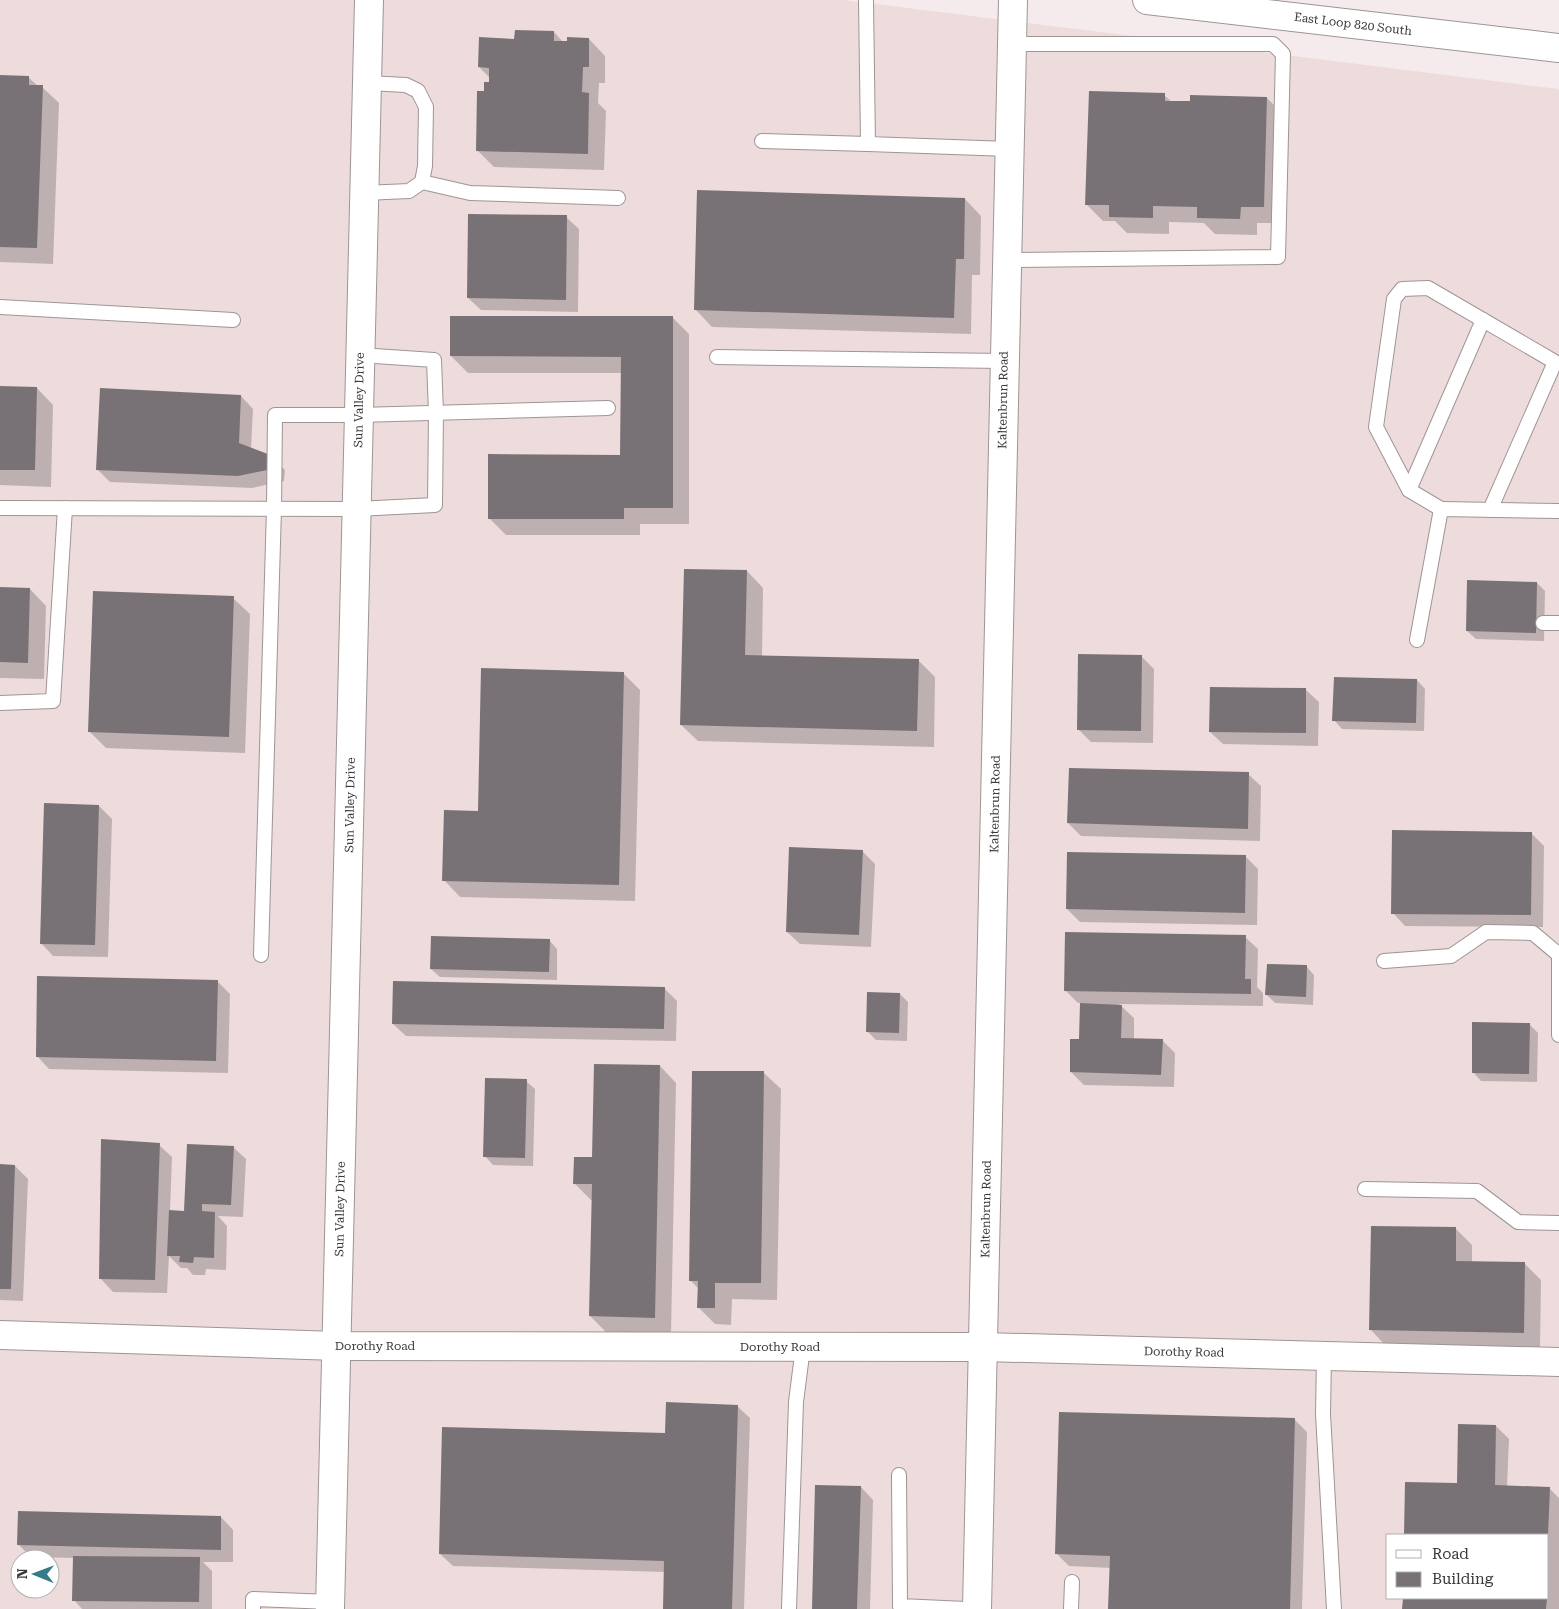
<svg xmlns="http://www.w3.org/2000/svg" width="1559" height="1609" font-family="'Roboto Serif',serif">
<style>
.built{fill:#eedcdd;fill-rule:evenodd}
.shadow{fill:#0003}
.building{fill:#787276}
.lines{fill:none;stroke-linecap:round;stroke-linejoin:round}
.lane-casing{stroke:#9d9595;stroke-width:16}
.street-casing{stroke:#9d9595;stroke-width:30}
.secondary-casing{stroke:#9d9595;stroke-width:30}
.lane{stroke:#fff;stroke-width:14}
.street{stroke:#fff;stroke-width:28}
.secondary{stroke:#fff;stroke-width:28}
.labels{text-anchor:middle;stroke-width:5;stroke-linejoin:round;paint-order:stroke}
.street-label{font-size:12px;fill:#3b3838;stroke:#fff}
</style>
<rect width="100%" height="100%" fill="#f5ebec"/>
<path class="built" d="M0,0H844L1559,89V1609H0ZM1388,1535H1548V1598H1388ZM20,1559H50V1589H20Z"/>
<g class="shadow">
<polygon points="554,32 563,42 589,39 605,56 605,83 599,83 598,103 606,111 604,170 494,167 477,150 485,92 490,83 490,78 479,67 516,40"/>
<polygon points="0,76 28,77 38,86 42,87 59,103 53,264 0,262"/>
<polygon points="1164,95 1172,102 1267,98 1284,115 1280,223 1257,223 1257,235 1215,234 1204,223 1169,222 1169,234 1127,233 1115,221 1103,221 1086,204"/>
<polygon points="965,199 981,216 980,275 972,275 971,334 712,327 696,310"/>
<polygon points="566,217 579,229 578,312 481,310 468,298"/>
<polygon points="672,317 689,334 689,524 640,524 640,535 506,535 489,518 621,456 622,373 468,373 451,356"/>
<polygon points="0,387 37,388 53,405 51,487 0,485"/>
<polygon points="241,396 253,409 251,449 272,457 285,470 284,481 252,488 110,482 97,469"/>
<polygon points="747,571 763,588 762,657 918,660 935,677 934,747 698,741 681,725"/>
<polygon points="1537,583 1545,591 1544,641 1476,639 1467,631"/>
<polygon points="0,588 30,589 46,606 44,679 0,678"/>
<polygon points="233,598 250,614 245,753 106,748 89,731"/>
<polygon points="1141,656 1154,669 1153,743 1091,742 1078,729"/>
<polygon points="623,673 640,690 635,901 460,897 444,880 479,812"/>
<polygon points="1417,680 1425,689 1424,731 1342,729 1334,720"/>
<polygon points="1306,690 1319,702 1318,746 1223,744 1210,732"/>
<polygon points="1248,774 1261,786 1260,841 1081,836 1068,823"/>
<polygon points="99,806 112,819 108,957 53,956 41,943"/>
<polygon points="1531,833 1544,846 1543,927 1405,926 1393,913"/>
<polygon points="862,851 875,864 871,947 800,944 787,932"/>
<polygon points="1246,857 1258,869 1257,925 1080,922 1067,909"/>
<polygon points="1245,937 1258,949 1257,987 1263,993 1263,1006 1119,1004 1134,1018 1134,1040 1162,1040 1175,1053 1174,1087 1084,1085 1071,1072 1080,1041 1081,1003 1078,1003 1065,990"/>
<polygon points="549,940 557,949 557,980 440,977 431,969"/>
<polygon points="1306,966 1314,975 1313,1005 1275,1003 1267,995"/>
<polygon points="217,981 230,994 228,1073 49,1069 37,1056"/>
<polygon points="664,988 677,1001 676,1041 406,1036 393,1024"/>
<polygon points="900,994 908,1002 907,1041 876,1040 867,1031"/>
<polygon points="1529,1024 1538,1033 1537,1082 1481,1081 1473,1072"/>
<polygon points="660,1066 676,1083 671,1334 607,1333 590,1316 593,1200 591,1200 574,1183"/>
<polygon points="764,1073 781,1089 777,1300 732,1299 731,1325 715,1324 698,1307 699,1289 690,1280"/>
<polygon points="526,1081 535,1089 533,1166 493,1165 485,1156"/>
<polygon points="159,1145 172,1157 170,1212 186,1212 233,1147 246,1159 243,1217 218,1216 227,1226 226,1270 206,1269 205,1275 193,1275 187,1268 181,1268 169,1256 167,1293 113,1292 101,1279"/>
<polygon points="0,1166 15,1166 28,1179 23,1301 0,1300"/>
<polygon points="1455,1228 1472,1245 1472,1262 1524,1263 1541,1280 1540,1349 1387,1347 1371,1330"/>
<polygon points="737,1406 750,1418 744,1609 664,1609 665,1572 453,1566 440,1554 666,1435"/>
<polygon points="1294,1419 1307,1432 1302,1609 1110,1609 1111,1568 1069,1566 1057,1554"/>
<polygon points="1496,1426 1509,1439 1507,1487 1549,1488 1559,1498 1559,1609 1404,1609 1404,1598 1548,1598 1548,1535 1405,1535 1407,1483 1458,1485"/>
<polygon points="861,1487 873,1500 870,1609 813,1609"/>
<polygon points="221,1517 233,1530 233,1562 203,1562 212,1571 212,1609 82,1609 74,1600 74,1558 31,1557 19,1545"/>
</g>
<g class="building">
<polygon points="515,30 554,31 554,41 567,41 567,37 589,38 589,67 583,67 582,92 589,93 588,154 476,151 477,91 484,91 484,82 489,82 489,68 478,67 479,37 514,39"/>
<polygon points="0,75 29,76 29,85 43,85 37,248 0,247"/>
<polygon points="1089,91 1165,93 1165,101 1190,101 1190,95 1267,97 1264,207 1241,207 1240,219 1197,218 1197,207 1153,206 1153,218 1109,217 1109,205 1085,205"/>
<polygon points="697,190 965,198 964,259 956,259 954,318 694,310"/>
<polygon points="468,214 567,215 566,300 467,298"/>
<polygon points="450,316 673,316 673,508 624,508 624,519 488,519 488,454 620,455 621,357 450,356"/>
<polygon points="0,386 37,387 35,470 0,470"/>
<polygon points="100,388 241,395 239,443 273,456 272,469 238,476 96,470"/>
<polygon points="684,569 747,570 745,655 919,659 917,731 680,725"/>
<polygon points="1467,580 1537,582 1536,633 1466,631"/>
<polygon points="0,587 30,588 28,663 0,662"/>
<polygon points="93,591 234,596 229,737 88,732"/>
<polygon points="1078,654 1142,655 1141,731 1077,730"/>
<polygon points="481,668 624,672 619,885 442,881 444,810 478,811"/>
<polygon points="1334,677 1417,679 1416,723 1332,721"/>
<polygon points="1210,687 1306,688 1306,733 1209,732"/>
<polygon points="1069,768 1249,772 1248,829 1067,823"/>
<polygon points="44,803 99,805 95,945 40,944"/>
<polygon points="1392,830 1532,832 1531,915 1391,914"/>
<polygon points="789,847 863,850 859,935 786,932"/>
<polygon points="1067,852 1246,855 1245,913 1066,909"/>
<polygon points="1065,932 1246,935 1245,979 1251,979 1251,994 1064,991"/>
<polygon points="431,936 550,939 549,972 430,969"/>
<polygon points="1267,964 1307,965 1306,997 1265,995"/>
<polygon points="37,976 218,980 216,1061 36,1057"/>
<polygon points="393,981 665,987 664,1029 392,1024"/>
<polygon points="867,992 900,993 899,1033 866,1032"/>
<polygon points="1080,1003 1122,1005 1121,1038 1163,1039 1161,1075 1070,1072 1070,1039 1079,1039"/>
<polygon points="1472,1022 1530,1023 1529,1074 1472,1073"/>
<polygon points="594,1064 660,1065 655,1318 589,1316 592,1184 573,1184 574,1157 592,1157"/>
<polygon points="692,1071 764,1071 761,1283 715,1283 715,1308 697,1308 698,1281 689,1281"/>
<polygon points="485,1078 527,1079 525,1158 483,1157"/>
<polygon points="101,1139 160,1143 155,1280 99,1279"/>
<polygon points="187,1144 234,1146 231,1205 202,1204 202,1211 215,1212 214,1258 194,1257 193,1263 179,1262 180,1256 167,1256 169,1210 184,1211"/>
<polygon points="0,1164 15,1165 11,1289 0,1289"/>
<polygon points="1371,1226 1456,1227 1456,1261 1525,1262 1524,1333 1369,1330"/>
<polygon points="666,1402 738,1405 732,1609 663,1609 664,1561 439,1554 442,1427 665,1433"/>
<polygon points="1059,1412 1295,1418 1290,1609 1108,1609 1110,1556 1055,1554"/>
<polygon points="1458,1424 1496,1425 1495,1485 1550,1487 1548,1535 1404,1535 1405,1482 1457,1483"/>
<polygon points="815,1485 861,1486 857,1609 812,1609"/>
<polygon points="18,1511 221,1516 221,1550 17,1545"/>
<polygon points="73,1556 200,1557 199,1602 72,1601"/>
<polygon points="1403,1598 1547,1598 1546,1609 1402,1609"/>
</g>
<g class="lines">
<defs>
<g id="lane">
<polyline points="866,0 868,144 1009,149"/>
<polyline points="762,141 868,144"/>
<polyline points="422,182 470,193 618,198"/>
<polyline points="364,193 409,191 422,182 425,166 426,107 418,91 406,85 367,83"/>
<polyline points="1006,260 1278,257 1283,54 1273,44 1011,44"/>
<polyline points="0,307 233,320"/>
<polyline points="717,357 1004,361"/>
<polyline points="1409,490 1483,320"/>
<polyline points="0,508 357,509 435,505 436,413 434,360 360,355"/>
<polyline points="1441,509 1409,490 1376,427 1394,299 1402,289 1428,288 1555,362 1490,510"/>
<polyline points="1543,623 1559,623"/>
<polyline points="1417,640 1441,509 1559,511"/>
<polyline points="0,703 53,701 65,508"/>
<polyline points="1559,954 1559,1035"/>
<polyline points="261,955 274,508 275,415 359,415 608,408"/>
<polyline points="1384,961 1451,956 1486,932 1533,933 1558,954"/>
<polyline points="1365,1189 1477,1191 1518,1222 1559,1223"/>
<polyline points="1324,1356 1323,1414 1334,1609"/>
<polyline points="899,1475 900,1606 966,1609"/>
<polyline points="253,1609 253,1599 331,1602"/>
<polyline points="789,1609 796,1402 803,1347"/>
<polyline points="1071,1609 1072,1582"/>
</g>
<g id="street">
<polyline points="0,1335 337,1346 983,1347 1559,1362"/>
<polyline points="330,1609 369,0"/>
<polyline points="977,1609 1013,0"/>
</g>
<polyline id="secondary" points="1147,0 1559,48"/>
</defs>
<use href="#lane" class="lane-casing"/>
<use href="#street" class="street-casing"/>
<use href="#secondary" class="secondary-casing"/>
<use href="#lane" class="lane"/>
<use href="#street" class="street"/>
<use href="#secondary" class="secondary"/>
</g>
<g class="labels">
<g class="street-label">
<text transform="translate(1353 24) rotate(7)" y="4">East Loop 820 South</text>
<text transform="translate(359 400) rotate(-89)" y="4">Sun Valley Drive</text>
<text transform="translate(1003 400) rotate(-89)" y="4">Kaltenbrun Road</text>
<text transform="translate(995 804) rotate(-89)" y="4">Kaltenbrun Road</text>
<text transform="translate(350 805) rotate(-89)" y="4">Sun Valley Drive</text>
<text transform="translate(340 1209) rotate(-89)" y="4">Sun Valley Drive</text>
<text transform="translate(986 1209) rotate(-89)" y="4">Kaltenbrun Road</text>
<text x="375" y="1350">Dorothy Road</text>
<text x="780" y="1351">Dorothy Road</text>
<text transform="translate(1184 1352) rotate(1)" y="4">Dorothy Road</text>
</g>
</g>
<rect x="1386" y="1534" width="162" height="65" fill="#ffffff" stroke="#b1afaf"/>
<rect x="1396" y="1550" width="25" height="8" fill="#ffffff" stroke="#b1afaf"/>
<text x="1432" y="1559" font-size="15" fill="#3b3838">Road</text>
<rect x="1396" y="1572" width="25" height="15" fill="#787276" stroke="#b1afaf"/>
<text x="1432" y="1584" font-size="15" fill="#3b3838">Building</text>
<g transform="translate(35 1574) rotate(271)"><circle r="24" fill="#ffffff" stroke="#b1afaf"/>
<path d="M0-4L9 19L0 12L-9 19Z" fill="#367b89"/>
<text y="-8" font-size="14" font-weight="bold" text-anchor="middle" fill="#3b3838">N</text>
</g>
</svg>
